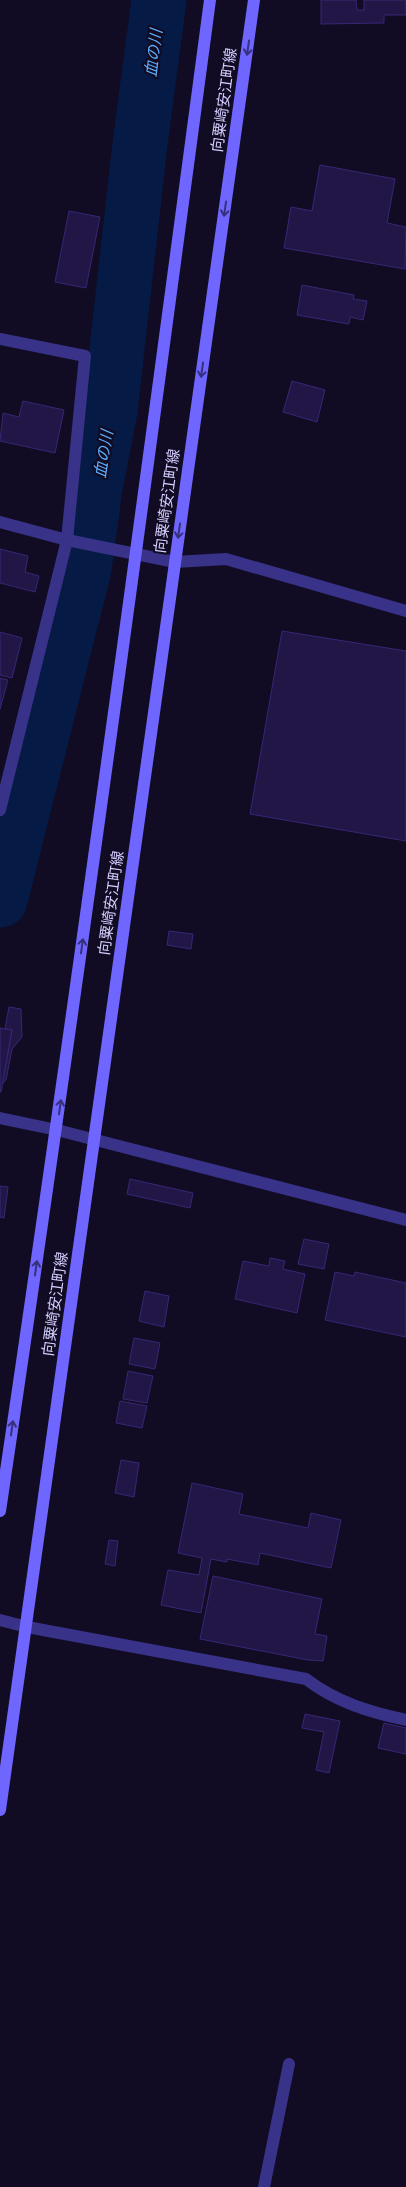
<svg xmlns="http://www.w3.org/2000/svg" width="406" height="2187" font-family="'PT Sans Narrow','Noto Sans JP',sans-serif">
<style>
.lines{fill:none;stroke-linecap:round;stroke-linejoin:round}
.river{stroke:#051a44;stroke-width:55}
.building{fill:#221647;stroke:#382675}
.minor{stroke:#383288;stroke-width:12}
.tertiary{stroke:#383288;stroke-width:12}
.secondary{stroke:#6f66ff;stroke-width:12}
.oneway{stroke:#37307c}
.labels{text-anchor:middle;stroke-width:4.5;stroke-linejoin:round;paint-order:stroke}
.street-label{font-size:15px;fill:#d6cfff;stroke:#110c24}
.water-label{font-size:16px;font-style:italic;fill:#5dafff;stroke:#110c24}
</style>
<rect width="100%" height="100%" fill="#110c24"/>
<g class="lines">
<polyline class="river" points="0,900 84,569 95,488 110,411 139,152 159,0"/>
</g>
<g class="building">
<polygon points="321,0 356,0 357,10 364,10 364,0 406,0 406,15 384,15 384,23 321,24"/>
<polygon points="320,165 395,179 387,223 406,227 405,269 284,248 291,207 312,211"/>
<polygon points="69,211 100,217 86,288 55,282"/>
<polygon points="302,285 354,295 353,299 367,301 363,320 350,317 349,324 297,315"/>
<polygon points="292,381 325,390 317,422 283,412"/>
<polygon points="23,401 64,410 55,453 0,441 3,413 19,417"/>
<polygon points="0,549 28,556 25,572 39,576 35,592 0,583"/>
<polygon points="282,631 406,651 406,841 250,814"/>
<polygon points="0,632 22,638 12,678 0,675"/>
<polygon points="0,678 8,680 0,709"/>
<polygon points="169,931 193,934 191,949 167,945"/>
<polygon points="9,1007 21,1009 22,1037 12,1049 6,1080 2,1084 12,1030 5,1029"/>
<polygon points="0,1028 12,1030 1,1092 0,1092"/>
<polygon points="130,1179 193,1193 190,1208 127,1194"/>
<polygon points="0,1186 8,1187 4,1218 0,1217"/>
<polygon points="304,1239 329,1244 324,1269 298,1264"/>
<polygon points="270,1258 285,1261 283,1269 305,1274 297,1313 235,1299 243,1261 269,1266"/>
<polygon points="335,1272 354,1276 355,1272 406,1283 406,1337 325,1320"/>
<polygon points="145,1291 169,1296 164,1327 139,1321"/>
<polygon points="134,1338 160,1343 155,1369 129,1364"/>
<polygon points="128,1371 153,1376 147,1403 123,1399"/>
<polygon points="120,1401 147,1406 142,1428 116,1423"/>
<polygon points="121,1460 139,1463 134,1497 115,1493"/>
<polygon points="192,1483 243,1494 239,1514 308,1528 311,1513 341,1520 331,1568 260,1553 258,1565 227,1559 227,1562 211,1559 201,1613 161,1605 168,1570 199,1575 202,1558 178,1553"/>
<polygon points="109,1540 118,1541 115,1566 105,1564"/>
<polygon points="213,1576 322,1599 315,1634 327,1636 323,1661 308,1660 200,1639"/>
<polygon points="305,1714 340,1721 329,1773 316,1770 324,1732 302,1728"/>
<polygon points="384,1723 406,1728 406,1754 378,1748"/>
</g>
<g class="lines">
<g class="minor">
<polyline points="0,339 85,356 67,540 0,810"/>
<polyline points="0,522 67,540 175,562 226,559 406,611"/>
<polyline points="0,1118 57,1130"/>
<path d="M0,1620L27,1627L306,1679C336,1702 369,1712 406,1720"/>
<polyline points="264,2187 289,2064"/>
</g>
<polyline class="tertiary" points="57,1130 406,1220"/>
<g class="secondary">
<path d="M0,1511C75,1008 143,504 210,0"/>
<polyline points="0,1810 254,0"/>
</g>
</g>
<defs><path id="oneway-shaft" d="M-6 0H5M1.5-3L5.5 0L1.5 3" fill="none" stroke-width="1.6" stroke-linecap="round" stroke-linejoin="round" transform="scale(1.25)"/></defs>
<g class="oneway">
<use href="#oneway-shaft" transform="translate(248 48) rotate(98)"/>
<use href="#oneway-shaft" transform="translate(225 209) rotate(98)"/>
<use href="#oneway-shaft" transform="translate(202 370) rotate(98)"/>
<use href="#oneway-shaft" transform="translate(179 531) rotate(98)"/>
<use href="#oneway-shaft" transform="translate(82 946) rotate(-82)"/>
<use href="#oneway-shaft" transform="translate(60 1107) rotate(-82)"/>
<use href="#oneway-shaft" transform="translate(36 1268) rotate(-82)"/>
<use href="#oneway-shaft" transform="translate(12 1428) rotate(-82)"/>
</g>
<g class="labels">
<g class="street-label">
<text transform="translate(224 100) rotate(-82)" y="5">向粟崎安江町線</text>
<text transform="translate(167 501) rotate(-82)" y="5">向粟崎安江町線</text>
<text transform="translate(111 903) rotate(-82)" y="5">向粟崎安江町線</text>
<text transform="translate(55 1304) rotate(-82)" y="5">向粟崎安江町線</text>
</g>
<g class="water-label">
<text transform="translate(153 53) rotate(-83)" y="6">血の川</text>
<text transform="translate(103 454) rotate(-81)" y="6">血の川</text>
</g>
</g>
</svg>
